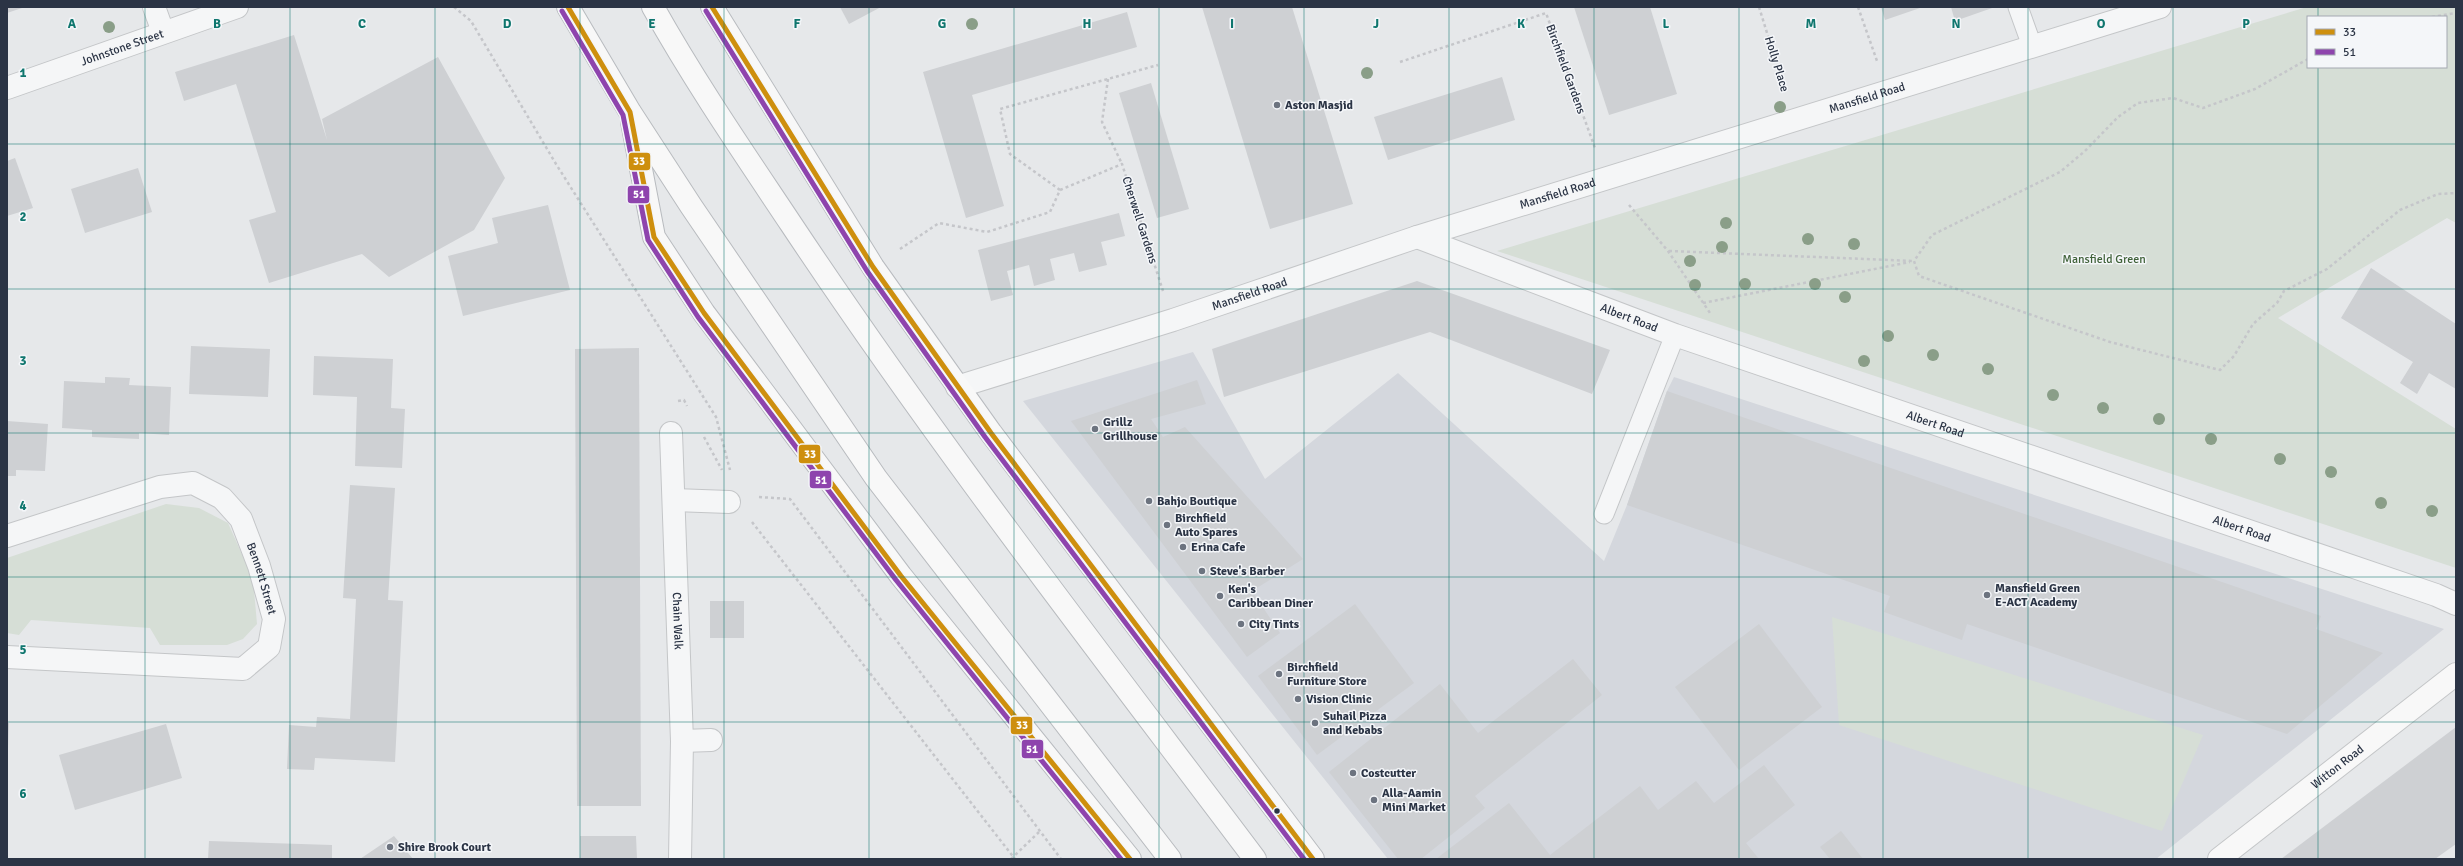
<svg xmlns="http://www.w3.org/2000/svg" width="2463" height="866" font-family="Signika,sans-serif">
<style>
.built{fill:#d4d7dd}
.green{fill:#d6ded6;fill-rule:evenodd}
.building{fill:#ced0d3}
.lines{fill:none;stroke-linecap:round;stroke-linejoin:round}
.service-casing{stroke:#c4c6c8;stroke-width:21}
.minor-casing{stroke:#c4c6c8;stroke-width:24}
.secondary-casing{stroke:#c4c6c8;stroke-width:24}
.trunk-casing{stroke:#b8bbbf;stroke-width:24}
.path{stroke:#c5c6ca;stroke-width:2.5;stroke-dasharray:3 3;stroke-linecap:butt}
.service{stroke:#f5f6f7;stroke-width:19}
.minor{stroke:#f5f6f7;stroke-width:22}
.secondary{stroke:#f8f8f8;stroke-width:22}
.trunk{stroke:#f8f8f8;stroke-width:22}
.bus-1-casing{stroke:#f4f6f9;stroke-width:8}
.bus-2-casing{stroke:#f4f6f9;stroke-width:8}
.bus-1{stroke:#ce8f0e;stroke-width:5}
.bus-2{stroke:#8e44ad;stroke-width:5}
.tree{fill:#8a9e88}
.grid{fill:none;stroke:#0f766e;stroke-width:1;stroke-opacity:0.55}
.poi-dot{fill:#6c737f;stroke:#f4f6f9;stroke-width:1.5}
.bus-dot{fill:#2b3445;stroke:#f4f6f9;stroke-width:1.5}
.labels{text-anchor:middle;stroke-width:3;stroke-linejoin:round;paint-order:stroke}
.street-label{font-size:12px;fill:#2b3445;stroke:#f4f6f9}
.poi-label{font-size:12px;font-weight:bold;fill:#2b3445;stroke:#f4f6f9;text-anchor:start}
.park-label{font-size:12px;fill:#3f6138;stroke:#f4f6f9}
.grid-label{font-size:13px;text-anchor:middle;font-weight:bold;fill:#0f766e;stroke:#f4f6f9;stroke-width:3;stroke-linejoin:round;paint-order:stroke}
.line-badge{stroke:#f4f6f9;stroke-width:1.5}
.badge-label{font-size:11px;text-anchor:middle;font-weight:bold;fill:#fff}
</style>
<rect width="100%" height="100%" fill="#e6e8ea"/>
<polygon class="built" points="1193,352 1265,479 1398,373 1604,561 1627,505 1667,391 1674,377 2444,629 2156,859 1388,859 1023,401"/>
<g class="green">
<path d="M2307,7H2456V223L2447,218L2278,318L2456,429V568L1497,251ZM2308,17H2446V67H2308Z"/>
<polygon points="166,504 199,508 228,523 253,579 257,624 243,639 227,645 160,645 150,628 31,620 19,635 7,633 7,558"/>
<polygon points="1832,617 2203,735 2162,831 1839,725"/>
</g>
<g class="building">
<polygon points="7,7 25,7 7,13"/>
<polygon points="840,7 881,7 849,24"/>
<polygon points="1202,7 1292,7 1353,204 1270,229"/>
<polygon points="1574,7 1650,7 1677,94 1609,115"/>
<polygon points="1881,7 1923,7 1885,20"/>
<polygon points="1951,7 1995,7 1955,21"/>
<polygon points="1127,12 1137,47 972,95 1004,206 966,218 923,72"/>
<polygon points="294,35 327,140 322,119 438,57 505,178 474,230 389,277 362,254 269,283 249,220 276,212 236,84 184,101 175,72"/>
<polygon points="1502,77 1515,120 1388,160 1374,117"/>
<polygon points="1151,83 1189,209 1157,218 1119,93"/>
<polygon points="15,158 33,208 7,216 7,161"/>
<polygon points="138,168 152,212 85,233 71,189"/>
<polygon points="548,205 570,290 463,316 448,256 498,243 492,218"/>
<polygon points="1119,213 1125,236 1101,242 1107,265 1079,272 1074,253 1050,259 1055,280 1034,286 1029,265 1007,271 1013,295 991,301 978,250"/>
<polygon points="2371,268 2456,324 2456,389 2429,373 2417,394 2400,383 2413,362 2341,318"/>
<polygon points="1417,281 1610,350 1592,394 1430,332 1224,397 1212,349"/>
<polygon points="191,346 270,349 268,397 189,394"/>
<polygon points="639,348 641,806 577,806 575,349"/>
<polygon points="314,356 393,359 391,408 405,409 402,468 355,466 357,397 313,395"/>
<polygon points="105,377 130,378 129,385 171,387 169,435 139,433 139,439 92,437 92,430 62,428 64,381 105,383"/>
<polygon points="1197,380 1206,404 1151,419 1163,437 1185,427 1303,559 1252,591 1280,633 1247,657 1071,421"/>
<polygon points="1667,391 2321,616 2316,629 2383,653 2287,734 1967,624 1962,640 1884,612 1890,596 1627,505"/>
<polygon points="7,421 48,424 45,471 16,470 16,476 7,476"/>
<polygon points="350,485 395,488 388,600 403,601 395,762 315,758 314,770 287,769 289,725 316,727 317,717 350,719 356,599 343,598"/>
<rect x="710" y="601" width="34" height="37"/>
<polygon points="1355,604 1414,683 1317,755 1258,676"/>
<polygon points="1759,624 1822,707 1739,770 1675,687"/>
<polygon points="1573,659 1602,695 1475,796 1485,808 1421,859 1398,859 1329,772 1440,684 1478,733"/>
<polygon points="7,723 9,723 8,748 7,748"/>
<polygon points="166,724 182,778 75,810 59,755"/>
<polygon points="2456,727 2456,844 2435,859 2281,859"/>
<polygon points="1764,765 1795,805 1746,843 1759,859 1436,859 1509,803 1550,855 1640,786 1658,810 1696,781 1714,803"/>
<polygon points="1841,831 1863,859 1830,859 1820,847"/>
<polygon points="394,836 413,859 360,859"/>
<polygon points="580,836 636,836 637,859 580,859"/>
<polygon points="209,841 332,845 332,859 208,859"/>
</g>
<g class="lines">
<defs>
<g id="service">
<polyline points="2018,7 2032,46"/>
<polyline points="1604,514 1675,335"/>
</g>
<g id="minor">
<polyline points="154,7 163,32"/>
<path id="s1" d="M7,88L237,7"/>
<path id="s2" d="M1417,237L1675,335L2436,595L2456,604"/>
<path id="s3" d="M957,387L1173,320L1417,237L2160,7"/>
<path id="s4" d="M671,433L682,741L680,859"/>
<polyline points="674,500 729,502"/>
<path id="s5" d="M7,536L160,487L193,483L222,498L241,519L259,566L274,619L269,647L243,669L7,657"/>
<polyline points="682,741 711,740"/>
</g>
<g id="secondary">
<path id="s6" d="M2219,859L2456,674"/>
</g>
<g id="trunk">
<polyline points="568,7 630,112 691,206 876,478 1170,859"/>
<path d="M653,7C695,82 743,152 791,224C936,442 1097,649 1255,859"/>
<polyline points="712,7 873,267 991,433 1313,859"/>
<polyline points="632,122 654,237 704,313 901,576 1130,859"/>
</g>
</defs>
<use href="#service" class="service-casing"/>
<use href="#minor" class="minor-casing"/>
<use href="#secondary" class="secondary-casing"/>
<use href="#trunk" class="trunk-casing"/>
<g class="path">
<polyline points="454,7 471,21 556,164 716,417 730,470"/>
<polyline points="1759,7 1785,91"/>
<polyline points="1858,7 1877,61"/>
<polyline points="2432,17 2456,13"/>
<polyline points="2308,59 2255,89 2203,108 2173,98 2138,103 2118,117 2085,151 2060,172 1932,235 1914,261 1919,276 2110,342 2220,370 2234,356 2253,324 2277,303 2284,291 2327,269 2400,210 2438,194 2456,193"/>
<polyline points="1400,62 1546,13 1595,148"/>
<polyline points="1108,79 1102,122 1122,164"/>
<polyline points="1060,190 1010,154 1000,109 1158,65"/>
<polyline points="1629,205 1668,251 1710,313"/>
<polyline points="900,249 939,223 987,232 1050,212 1060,190 1122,164 1163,291"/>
<polyline points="1669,251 1914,261"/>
<polyline points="1703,303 1910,262"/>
<polyline points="678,401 684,400 687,406"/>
<polyline points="704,437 722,470"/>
<polyline points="759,497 790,499 1061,859"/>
<polyline points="752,522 1015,859"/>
<polyline points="1011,859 1039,832"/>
</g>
<use href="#service" class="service"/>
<use href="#minor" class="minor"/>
<use href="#secondary" class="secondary"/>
<use href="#trunk" class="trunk"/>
<defs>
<g id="bus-1">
<polyline points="568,7 630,112 654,237 704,313 901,576 1130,859"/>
<polyline points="712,7 873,267 991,433 1313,859"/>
</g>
<g id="bus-2">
<polyline points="562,11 623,115 648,240 698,317 896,580 1121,859"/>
<polyline points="706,11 867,271 985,437 1304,859"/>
</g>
</defs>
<use href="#bus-1" class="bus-1-casing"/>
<use href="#bus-2" class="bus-2-casing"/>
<use href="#bus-1" class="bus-1"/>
<use href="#bus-2" class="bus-2"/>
</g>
<g class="tree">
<circle cx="972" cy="24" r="6"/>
<circle cx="109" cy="27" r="6"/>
<circle cx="1367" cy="73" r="6"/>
<circle cx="1780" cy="107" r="6"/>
<circle cx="1726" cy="223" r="6"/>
<circle cx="1808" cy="239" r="6"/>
<circle cx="1854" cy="244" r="6"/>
<circle cx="1722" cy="247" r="6"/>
<circle cx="1690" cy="261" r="6"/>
<circle cx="1745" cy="284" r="6"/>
<circle cx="1815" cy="284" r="6"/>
<circle cx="1695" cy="285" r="6"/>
<circle cx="1845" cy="297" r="6"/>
<circle cx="1888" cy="336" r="6"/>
<circle cx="1933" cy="355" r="6"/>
<circle cx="1864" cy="361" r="6"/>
<circle cx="1988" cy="369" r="6"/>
<circle cx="2053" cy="395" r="6"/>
<circle cx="2103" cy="408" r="6"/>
<circle cx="2159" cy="419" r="6"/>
<circle cx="2211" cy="439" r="6"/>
<circle cx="2280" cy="459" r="6"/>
<circle cx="2331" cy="472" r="6"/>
<circle cx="2381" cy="503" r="6"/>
<circle cx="2432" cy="511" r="6"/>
</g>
<path class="grid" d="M145,7V859M290,7V859M435,7V859M580,7V859M724,7V859M869,7V859M1014,7V859M1159,7V859M1304,7V859M1449,7V859M1594,7V859M1739,7V859M1883,7V859M2028,7V859M2173,7V859M2318,7V17M2318,67V859M7,144H2456M7,289H2456M7,433H2456M7,577H2456M7,722H2456"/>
<g class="poi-dot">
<circle cx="1277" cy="105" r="4"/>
<circle cx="1095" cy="429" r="4"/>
<circle cx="1149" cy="501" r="4"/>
<circle cx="1167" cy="525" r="4"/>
<circle cx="1183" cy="547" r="4"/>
<circle cx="1202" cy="571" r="4"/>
<circle cx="1987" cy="595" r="4"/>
<circle cx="1220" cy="596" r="4"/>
<circle cx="1241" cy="624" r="4"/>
<circle cx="1279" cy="674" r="4"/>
<circle cx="1298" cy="699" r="4"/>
<circle cx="1315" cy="723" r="4"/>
<circle cx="1353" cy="773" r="4"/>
<circle cx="1374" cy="800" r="4"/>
<circle cx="390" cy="847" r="4"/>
</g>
<circle class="bus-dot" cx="1277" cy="811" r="3.5"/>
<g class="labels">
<g class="street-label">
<text dy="4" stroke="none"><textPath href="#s1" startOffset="122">Johnstone Street</textPath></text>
<text transform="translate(1777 64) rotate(73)" y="4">Holly Place</text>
<text transform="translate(1566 69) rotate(70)" y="4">Birchfield Gardens</text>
<text dy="4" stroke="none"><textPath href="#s3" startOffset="955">Mansfield Road</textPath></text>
<text dy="4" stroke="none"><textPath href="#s3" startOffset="631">Mansfield Road</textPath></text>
<text transform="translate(1140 220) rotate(72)" y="4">Cherwell Gardens</text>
<text dy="4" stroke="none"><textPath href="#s3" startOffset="307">Mansfield Road</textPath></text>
<text dy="4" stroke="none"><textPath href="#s2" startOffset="227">Albert Road</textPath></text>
<text dy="4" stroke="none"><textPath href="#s2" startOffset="551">Albert Road</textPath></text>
<text dy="4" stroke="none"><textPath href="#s2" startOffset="875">Albert Road</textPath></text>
<text dy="4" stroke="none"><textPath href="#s5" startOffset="318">Bennett Street</textPath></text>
<text dy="4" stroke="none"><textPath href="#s4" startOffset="188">Chain Walk</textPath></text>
<text dy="4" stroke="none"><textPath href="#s6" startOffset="150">Witton Road</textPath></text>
</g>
<g class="poi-label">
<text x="1285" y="109">Aston Masjid</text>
<text x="1103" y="426">Grillz<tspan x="1103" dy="14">Grillhouse</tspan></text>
<text x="1157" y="505">Bahjo Boutique</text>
<text x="1175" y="522">Birchfield<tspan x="1175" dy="14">Auto Spares</tspan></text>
<text x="1191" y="551">Erina Cafe</text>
<text x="1210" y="575">Steve's Barber</text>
<text x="1995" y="592">Mansfield Green<tspan x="1995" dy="14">E-ACT Academy</tspan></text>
<text x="1228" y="593">Ken's<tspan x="1228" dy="14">Caribbean Diner</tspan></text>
<text x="1249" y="628">City Tints</text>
<text x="1287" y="671">Birchfield<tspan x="1287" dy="14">Furniture Store</tspan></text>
<text x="1306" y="703">Vision Clinic</text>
<text x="1323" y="720">Suhail Pizza<tspan x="1323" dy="14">and Kebabs</tspan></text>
<text x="1361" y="777">Costcutter</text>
<text x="1382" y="797">Alla-Aamin<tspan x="1382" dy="14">Mini Market</tspan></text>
<text x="398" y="851">Shire Brook Court</text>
</g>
<g class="park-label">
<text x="2104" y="263">Mansfield Green</text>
</g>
</g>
<g class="grid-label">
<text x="72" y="28">A</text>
<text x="217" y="28">B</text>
<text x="362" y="28">C</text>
<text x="507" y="28">D</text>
<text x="652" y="28">E</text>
<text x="797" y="28">F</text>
<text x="942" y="28">G</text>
<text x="1087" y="28">H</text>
<text x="1232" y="28">I</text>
<text x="1376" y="28">J</text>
<text x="1521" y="28">K</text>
<text x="1666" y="28">L</text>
<text x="1811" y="28">M</text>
<text x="1956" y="28">N</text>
<text x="2101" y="28">O</text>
<text x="2246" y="28">P</text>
<text x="23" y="77">1</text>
<text x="23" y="221">2</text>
<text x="23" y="365">3</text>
<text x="23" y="510">4</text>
<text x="23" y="654">5</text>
<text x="23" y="798">6</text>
</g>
<g class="line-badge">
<rect x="628" y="152" width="23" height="19" rx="4" fill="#ce8f0e"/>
<rect x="627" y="185" width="23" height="19" rx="4" fill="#8e44ad"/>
<rect x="798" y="444" width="23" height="20" rx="4" fill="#ce8f0e"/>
<rect x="809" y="470" width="23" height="19" rx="4" fill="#8e44ad"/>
<rect x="1010" y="716" width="23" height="19" rx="4" fill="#ce8f0e"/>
<rect x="1021" y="739" width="23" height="20" rx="4" fill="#8e44ad"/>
</g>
<g class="badge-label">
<text x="639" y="165">33</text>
<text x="639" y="198">51</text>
<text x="810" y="458">33</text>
<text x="821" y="484">51</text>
<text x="1022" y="729">33</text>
<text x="1032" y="753">51</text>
</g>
<rect width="2463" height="866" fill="none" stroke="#2b3445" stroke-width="16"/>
<rect x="2307" y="16" width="140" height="52" fill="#f4f6f9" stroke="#a4a8b1"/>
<rect x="2315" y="29" width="20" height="6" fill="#ce8f0e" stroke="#a4a8b1"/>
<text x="2343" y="36" font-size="12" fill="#2b3445">33</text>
<rect x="2315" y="49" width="20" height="6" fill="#8e44ad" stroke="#a4a8b1"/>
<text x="2343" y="56" font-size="12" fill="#2b3445">51</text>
</svg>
